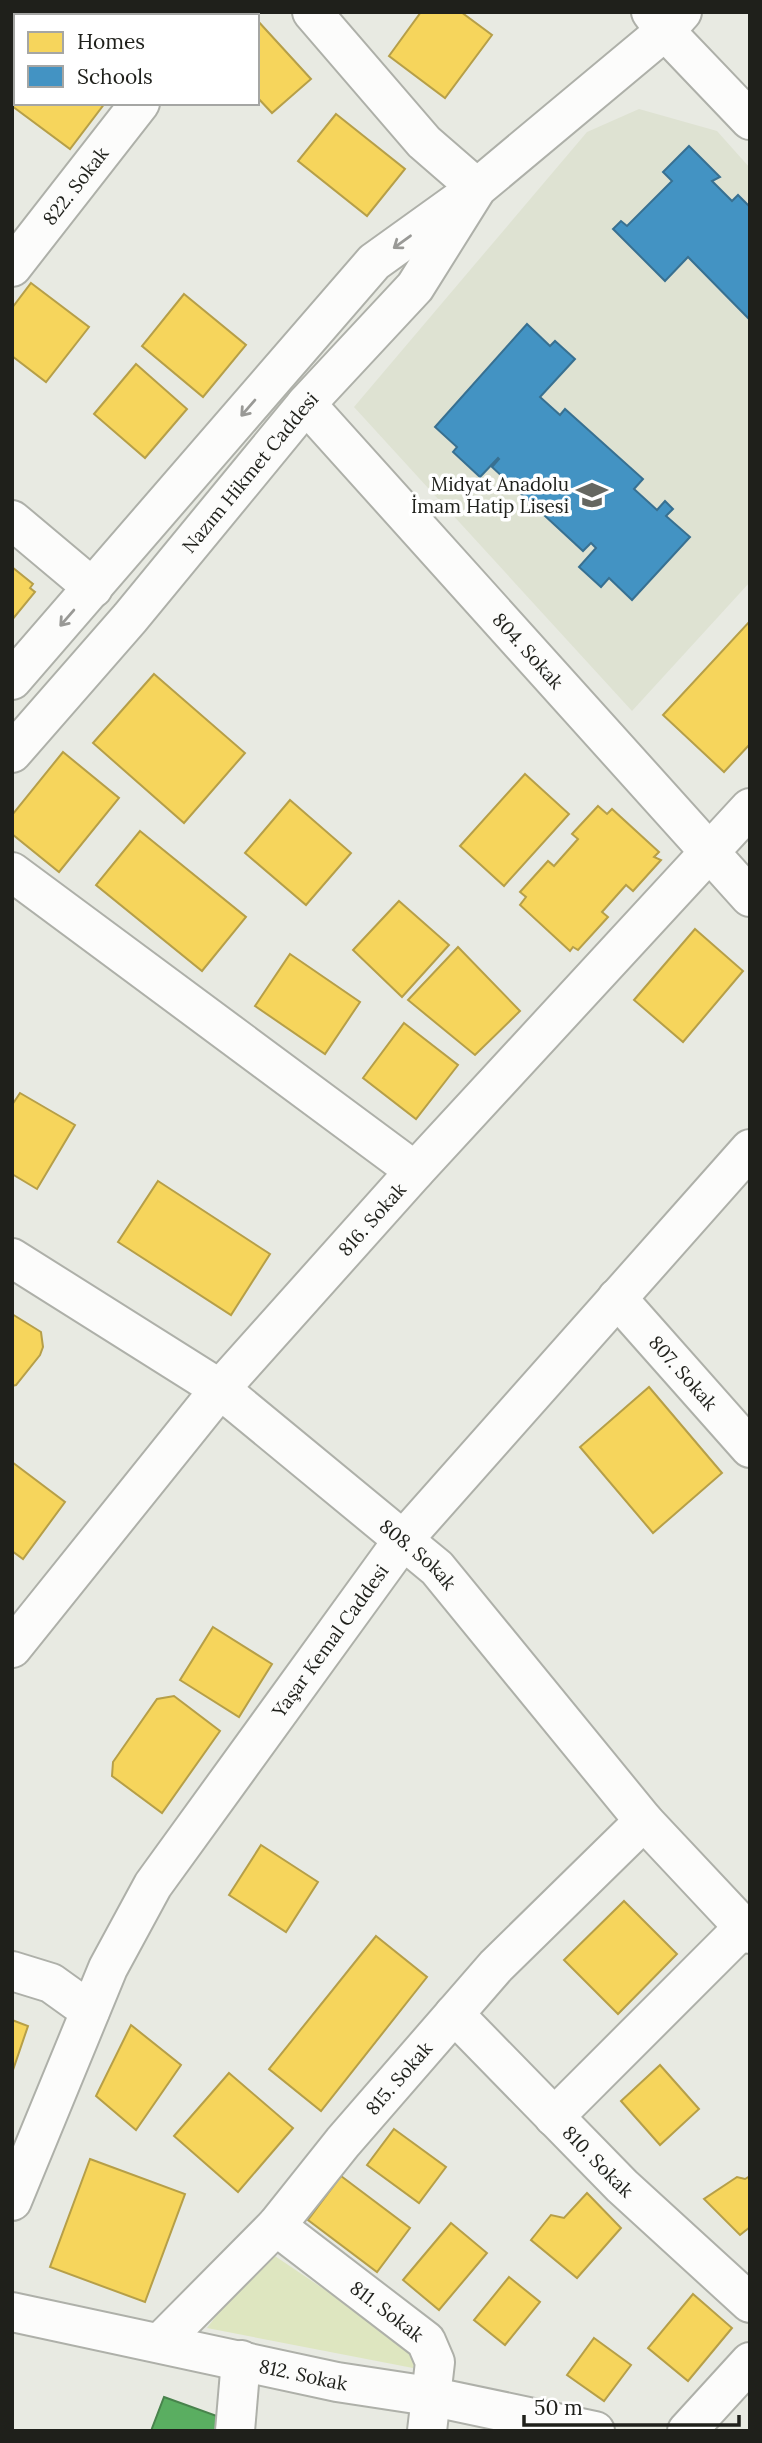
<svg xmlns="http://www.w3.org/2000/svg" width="762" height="2443" font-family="Lora,serif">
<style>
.built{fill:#dee2d2}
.green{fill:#dee6c0}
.homes{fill:#f6d55c;stroke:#b69f48;stroke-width:2}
.schools{fill:#4393c3;stroke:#387091;stroke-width:2}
.public{fill:#5aae61;stroke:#48834c;stroke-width:2}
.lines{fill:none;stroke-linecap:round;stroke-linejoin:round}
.minor-casing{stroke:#aeb0a9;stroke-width:42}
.minor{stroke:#fcfcfb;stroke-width:38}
.oneway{stroke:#999996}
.labels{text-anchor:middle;stroke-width:7;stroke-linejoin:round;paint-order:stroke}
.street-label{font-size:19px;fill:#1f201b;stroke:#fff}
.poi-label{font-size:19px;fill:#1f201b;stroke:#fff;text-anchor:end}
</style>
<rect width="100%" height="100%" fill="#e8eae2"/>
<polygon class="built" points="639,109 717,131 750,168 750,582 632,711 354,407 587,132"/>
<polygon class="green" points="266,2250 417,2352 413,2368 207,2328"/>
<g class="homes">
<polygon points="61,12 151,12 154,14 58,16"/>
<polygon points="421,12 461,12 492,35 445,98 389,56"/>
<polygon points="257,20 311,79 272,113 257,97"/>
<polygon points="16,93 16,103 105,103 70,149 12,106 12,97"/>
<polygon points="336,114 405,169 367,216 298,161"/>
<polygon points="31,283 89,327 46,382 12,356 12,308"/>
<polygon points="184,294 246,345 203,397 142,346"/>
<polygon points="136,364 187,409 145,458 94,414"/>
<polygon points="12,567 33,584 30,588 35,592 12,620"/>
<polygon points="750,621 750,744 724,772 663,715"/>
<polygon points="154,674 245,753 184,823 93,743"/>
<polygon points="63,752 119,798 59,872 12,834 12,815"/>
<polygon points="525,774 569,814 504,886 460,846"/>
<polygon points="290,800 351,853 306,905 245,853"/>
<polygon points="598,806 607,814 612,809 659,852 654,857 661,860 633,891 626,885 602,912 608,917 578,950 573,947 570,951 520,905 526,897 520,892 548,861 554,866 578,839 572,834"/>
<polygon points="140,831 246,917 202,971 96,885"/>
<polygon points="399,901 449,945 402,997 353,950"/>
<polygon points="695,929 743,971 683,1042 634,1000"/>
<polygon points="458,947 520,1011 475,1055 408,1000"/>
<polygon points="290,954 360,1002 325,1054 255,1006"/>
<polygon points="404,1023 458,1065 416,1119 363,1078"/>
<polygon points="20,1093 75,1125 37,1189 12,1174 12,1105"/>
<polygon points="158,1181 270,1254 231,1315 118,1242"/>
<polygon points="12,1314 41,1332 43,1347 40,1355 16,1385 12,1386"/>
<polygon points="649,1387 722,1473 653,1533 580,1447"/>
<polygon points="12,1462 65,1502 23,1559 12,1551"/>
<polygon points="213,1627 272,1664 239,1717 180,1680"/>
<polygon points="174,1696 220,1731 162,1813 112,1776 113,1762 157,1699"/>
<polygon points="261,1845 318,1882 286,1932 229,1895"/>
<polygon points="624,1901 677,1954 618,2014 564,1960"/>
<polygon points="376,1936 427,1977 321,2111 269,2069"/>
<polygon points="12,2020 28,2026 12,2073"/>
<polygon points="131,2025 181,2065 136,2130 96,2096"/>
<polygon points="660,2065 699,2109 660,2145 621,2101"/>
<polygon points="229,2073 293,2128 238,2192 174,2136"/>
<polygon points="394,2129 446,2167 419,2203 367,2165"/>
<polygon points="90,2159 185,2194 145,2302 50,2267"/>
<polygon points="341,2176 410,2228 377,2272 308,2220"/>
<polygon points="750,2176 750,2227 740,2235 704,2199 737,2177 745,2179"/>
<polygon points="587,2193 621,2228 577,2278 531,2240 551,2215 564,2218"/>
<polygon points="451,2223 487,2253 439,2310 403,2280"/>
<polygon points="509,2277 540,2302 505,2345 474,2320"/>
<polygon points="693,2294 732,2328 688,2381 648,2348"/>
<polygon points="594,2338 631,2365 604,2401 567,2375"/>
</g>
<g class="schools">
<polygon points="689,146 720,177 712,181 732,201 738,195 750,207 750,320 688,257 665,281 613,229 621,221 627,226 672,181 663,172"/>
<polygon points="527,324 550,346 555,341 575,359 540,397 560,415 565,409 643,479 634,489 657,510 665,501 673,509 666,516 690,537 632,600 609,578 601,587 579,567 596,548 591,543 583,551 492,467 499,459 498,458 480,477 453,452 457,447 435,427"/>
</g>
<polygon class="public" points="164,2397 228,2420 224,2431 151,2431"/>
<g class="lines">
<defs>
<g id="minor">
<polyline points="651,12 665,31 750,120"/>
<polyline points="208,16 211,12"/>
<path id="s1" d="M12,267L140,103"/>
<path id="s2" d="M306,404L750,897"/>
<polyline points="12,520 93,588"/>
<polyline points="12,680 374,262 477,188 424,142 312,12"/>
<path id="s3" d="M12,753L130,618L306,404L415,287L477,188L665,31L682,12"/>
<polyline points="12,872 415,1171"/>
<path id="s4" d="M12,1258L220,1389L437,1568L644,1821L750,1934"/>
<path id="s5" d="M617,1298L750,1448"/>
<path id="s6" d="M12,1648L220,1389L415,1171L750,808"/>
<polyline points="12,1971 51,1983 90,2011"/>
<path id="s7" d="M454,2014L622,2186L750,2303"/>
<polyline points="554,2117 743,1928"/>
<path id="s8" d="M12,2201L108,1968L153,1885L403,1540L750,1149"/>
<path id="s9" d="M276,2226L426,2341L435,2362L427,2431"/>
<path id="s10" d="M12,2312L337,2382L429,2396L595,2431"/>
<path id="s11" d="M160,2343L276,2226L343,2142L496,1966L644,1821"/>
<polyline points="235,2431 241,2360"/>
<polyline points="687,2431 750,2362"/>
</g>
</defs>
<use href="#minor" class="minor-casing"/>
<use href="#minor" class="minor"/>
</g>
<defs><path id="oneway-shaft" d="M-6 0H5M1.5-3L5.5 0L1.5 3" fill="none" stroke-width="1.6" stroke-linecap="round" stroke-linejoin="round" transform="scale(1.75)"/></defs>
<g class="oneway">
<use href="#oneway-shaft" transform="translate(402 242) rotate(144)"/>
<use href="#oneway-shaft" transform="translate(248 408) rotate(131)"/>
<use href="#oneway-shaft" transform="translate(67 618) rotate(131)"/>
</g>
<defs>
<symbol id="school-bare" viewBox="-9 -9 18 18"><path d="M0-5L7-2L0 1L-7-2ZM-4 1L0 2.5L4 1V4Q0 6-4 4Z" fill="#656761" stroke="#fff" stroke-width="2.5" paint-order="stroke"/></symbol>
</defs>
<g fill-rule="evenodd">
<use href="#school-bare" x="570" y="473" width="44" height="44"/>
</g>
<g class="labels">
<g class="street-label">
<text dy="7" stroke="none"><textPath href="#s1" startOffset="103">822. Sokak</textPath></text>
<text dy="7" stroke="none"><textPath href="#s3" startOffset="368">Nazım Hikmet Caddesi</textPath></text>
<text dy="7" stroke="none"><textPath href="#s2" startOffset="332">804. Sokak</textPath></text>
<text dy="7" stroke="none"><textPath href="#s6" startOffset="560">816. Sokak</textPath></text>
<text dy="7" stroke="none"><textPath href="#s5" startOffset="100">807. Sokak</textPath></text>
<text dy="7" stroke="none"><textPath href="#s4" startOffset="504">808. Sokak</textPath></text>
<text dy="7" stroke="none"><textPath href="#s8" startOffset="648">Yaşar Kemal Caddesi</textPath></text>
<text dy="7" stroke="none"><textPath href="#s11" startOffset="357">815. Sokak</textPath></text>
<text dy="7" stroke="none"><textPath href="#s7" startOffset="206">810. Sokak</textPath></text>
<text dy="7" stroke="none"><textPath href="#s9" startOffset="140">811. Sokak</textPath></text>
<text dy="7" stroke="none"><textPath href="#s10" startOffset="298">812. Sokak</textPath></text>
</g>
<g class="poi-label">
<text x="569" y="491">Midyat Anadolu<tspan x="569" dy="22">İmam Hatip Lisesi</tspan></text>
</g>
</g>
<rect width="762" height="2443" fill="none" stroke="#1f201b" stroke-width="28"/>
<rect x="14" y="14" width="245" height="91" fill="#ffffff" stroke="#a5a6a4" stroke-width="2"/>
<rect x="28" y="32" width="35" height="21" fill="#f6d55c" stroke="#a5a6a4" stroke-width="2"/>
<text x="77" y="49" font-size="21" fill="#1f201b">Homes</text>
<rect x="28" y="66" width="35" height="21" fill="#4393c3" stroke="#a5a6a4" stroke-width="2"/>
<text x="77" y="84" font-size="21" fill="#1f201b">Schools</text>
<path d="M524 2415v10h215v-10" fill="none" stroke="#1f201b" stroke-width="3.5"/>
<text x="534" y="2415" font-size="21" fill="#1f201b" stroke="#ffffff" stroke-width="5" paint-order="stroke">50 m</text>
</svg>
